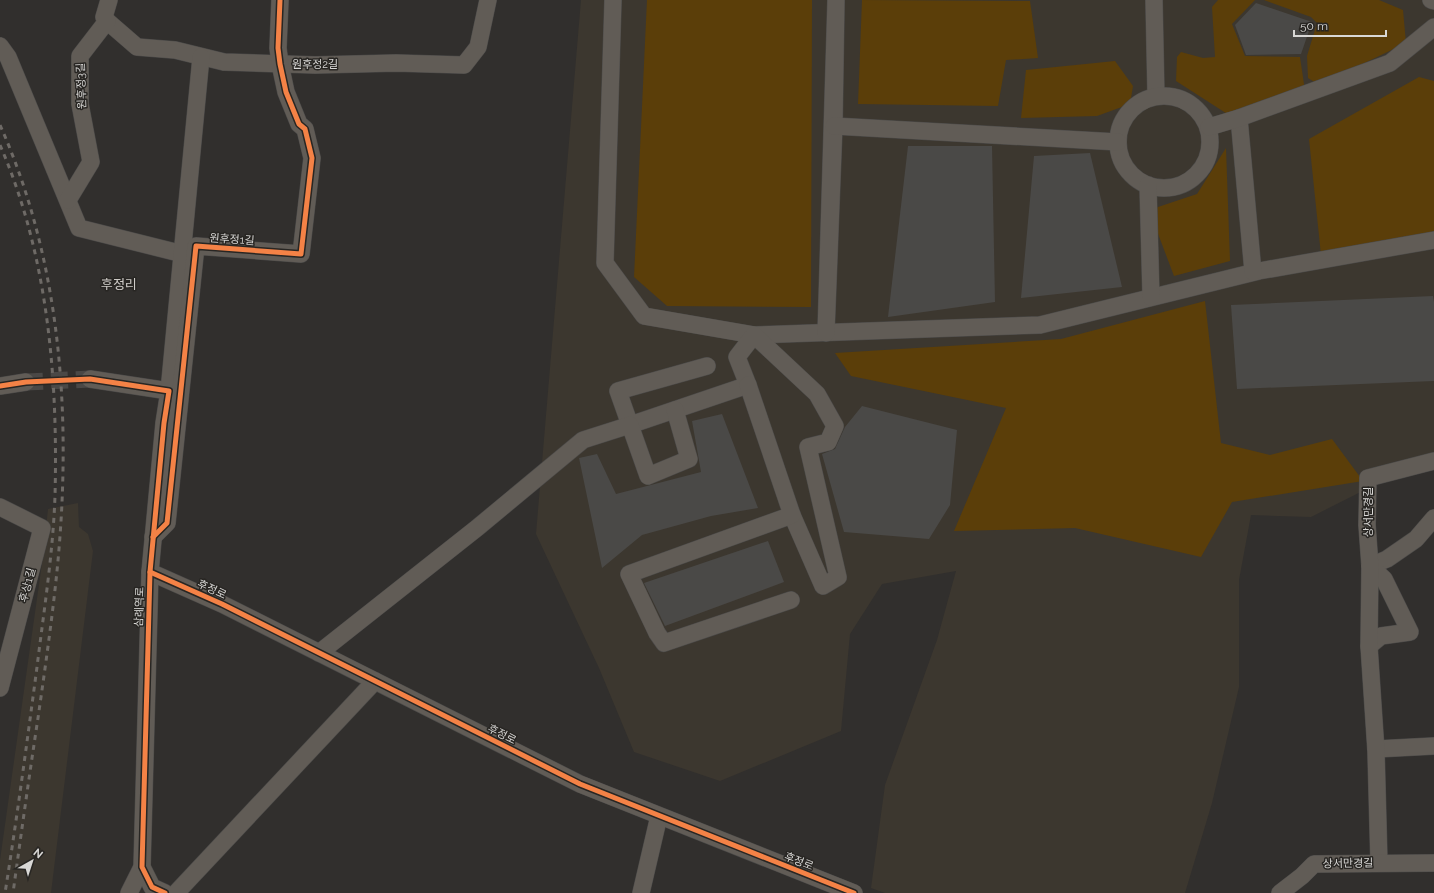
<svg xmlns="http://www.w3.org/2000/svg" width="1434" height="893" font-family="Raleway,'Noto Sans KR',sans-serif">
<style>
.built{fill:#3c372f}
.green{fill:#5b3e09}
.building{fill:#4a4947}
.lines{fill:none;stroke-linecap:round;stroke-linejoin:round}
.minor-tunnel{stroke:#4a4846;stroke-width:17;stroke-dasharray:17 8;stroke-linecap:butt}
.minor-casing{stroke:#4b4a49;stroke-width:18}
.minor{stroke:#615c56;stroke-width:17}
.rail{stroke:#6e6a66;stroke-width:3;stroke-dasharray:5 5;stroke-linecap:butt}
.cycleway-casing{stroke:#282623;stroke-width:8}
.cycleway{stroke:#f48246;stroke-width:5}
.labels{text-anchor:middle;stroke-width:3;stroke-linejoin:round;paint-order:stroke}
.street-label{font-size:11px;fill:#d9d8d6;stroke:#282623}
.quarter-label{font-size:13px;fill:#cfccc8;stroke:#282623}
</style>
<rect width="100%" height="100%" fill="#312f2d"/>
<g class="built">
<polygon points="581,0 1434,0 1434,455 1311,517 1251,515 1239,580 1239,687 1212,803 1185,893 885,893 871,888 885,785 937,640 956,571 882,584 850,634 841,731 720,781 634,752 599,668 536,534"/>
<polygon points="78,503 79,527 88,534 93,551 51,893 0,893 0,860 43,556 48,509"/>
</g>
<g class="green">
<polygon points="647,0 812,0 811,307 667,306 634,277"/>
<polygon points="862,0 1030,1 1038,58 1006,60 998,106 858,104"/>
<polygon points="1218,0 1255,0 1232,24 1245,56 1300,57 1305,91 1232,117 1176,81 1177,57 1181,52 1203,58 1215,57 1212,7"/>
<polygon points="1264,0 1379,0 1403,10 1406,43 1319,85 1308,78 1307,56 1317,23 1311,17"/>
<polygon points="1115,61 1133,86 1130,104 1097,116 1021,118 1026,70"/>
<polygon points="1419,77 1434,81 1434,236 1321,255 1309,139"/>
<polygon points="1226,148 1230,261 1174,276 1149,210 1197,194"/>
<polygon points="1205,301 1221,443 1270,455 1332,439 1363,481 1232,502 1201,557 1075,528 954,531 1006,408 851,376 835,353 1061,339"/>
</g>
<g class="building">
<polygon points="1256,3 1312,22 1301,54 1246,55 1235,25"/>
<polygon points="908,146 992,146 995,302 888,317"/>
<polygon points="1090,153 1122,287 1021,298 1034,156"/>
<polygon points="1433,296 1434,302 1434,381 1237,389 1231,305"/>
<polygon points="862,406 957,430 950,505 929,539 844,532 822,454 835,449 845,427"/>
<polygon points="722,414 758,508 711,516 642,535 602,568 579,458 597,454 616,494 701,472 692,421"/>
<polygon points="768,541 784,582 665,626 644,583"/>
</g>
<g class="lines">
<polyline class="minor-tunnel" points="26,382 90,379"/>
<defs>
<g id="minor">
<polyline points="613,0 605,263 644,316 754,335 1040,325 1259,271 1434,240"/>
<polyline points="836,0 826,333 834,126 836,0"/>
<polyline points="1154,0 1156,96"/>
<polyline points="1431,0 1434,1"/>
<polyline points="107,21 137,47 175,50 224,62 315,65 396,63 464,65 478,47 488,0"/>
<polyline points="0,46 8,57 79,228 183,254 192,249"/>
<circle cx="1164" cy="142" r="46"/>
<polyline points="1239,118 1253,272"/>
<polyline points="834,126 1118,142"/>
<polyline points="1209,127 1239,118 1390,63 1434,27"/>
<polyline points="1148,185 1151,297"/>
<polyline points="68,200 91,162 80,104 80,56 107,21 104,17 109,0"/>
<polyline points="707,366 618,391 630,425 748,385 737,357 754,335 817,394 835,426 828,442 808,447 838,577 823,586 792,515"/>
<polyline points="90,379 169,391 164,423 150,572 142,867 152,887 165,893"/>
<polyline points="748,385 792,515 629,574 657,633 664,643 791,600"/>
<polyline points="0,386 26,382"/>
<polyline points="169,391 201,57"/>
<polyline points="0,507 42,528 0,688"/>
<polyline points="153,537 167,523 196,246 301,254 312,158 305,129 299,124 286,92 280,64 278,48 280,0"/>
<polyline points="1370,566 1387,559 1416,539 1434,518"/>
<polyline points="150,572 222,604 580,784 854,893"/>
<polyline points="1369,646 1381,636 1410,632 1384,579 1370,566"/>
<polyline points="319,653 477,528 583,440 630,425 648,476 689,459 675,410"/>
<polyline points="1376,749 1434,746"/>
<polyline points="1379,863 1376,751 1369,646 1370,566 1367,525 1368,478 1434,461"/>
<polyline points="129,893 142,867"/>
<polyline points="176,893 375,681"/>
<polyline points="641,893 659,816"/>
<polyline points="1280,893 1302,876 1314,864 1434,863"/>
</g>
</defs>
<use href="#minor" class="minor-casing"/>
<use href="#minor" class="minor"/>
<g class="rail">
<path d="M0,125C62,264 72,420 57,571C52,620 45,669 38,718C29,777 21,835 13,893"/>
<path d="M0,145C48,255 58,378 55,496C53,553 44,610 37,667C27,742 17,818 5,893"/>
</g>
<defs>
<g id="cycleway">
<polyline points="0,386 26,382 90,379 169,391 164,423 150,572 142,867 152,887 165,893"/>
<polyline points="153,537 167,523 196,246 301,254 312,158 305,129 299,124 286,92 280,64 278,48 280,0"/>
<polyline points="150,572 222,604 580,784 854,893"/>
</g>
</defs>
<use href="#cycleway" class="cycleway-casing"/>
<use href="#cycleway" class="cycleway"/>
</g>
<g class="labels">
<g class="street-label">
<text x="315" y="68">원후정2길</text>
<text transform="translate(81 86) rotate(-92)" y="4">원후정3길</text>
<text transform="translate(232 239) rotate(4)" y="4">원후정1길</text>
<text transform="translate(1368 512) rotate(-90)" y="4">상서만경길</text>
<text transform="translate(27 585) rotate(-75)" y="4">후상1길</text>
<text transform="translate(212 589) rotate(25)" y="4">후정로</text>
<text transform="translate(139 607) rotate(-88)" y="4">삼례역로</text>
<text transform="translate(502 734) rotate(27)" y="4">후정로</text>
<text transform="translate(799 861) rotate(21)" y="4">후정로</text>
<text transform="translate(1348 863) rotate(-1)" y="4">상서만경길</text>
</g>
<g class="quarter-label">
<text x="119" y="289">후정리</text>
</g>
</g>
<g transform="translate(32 861) rotate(39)" stroke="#282623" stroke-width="3" paint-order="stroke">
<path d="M0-3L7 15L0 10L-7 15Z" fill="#d9d8d6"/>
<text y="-6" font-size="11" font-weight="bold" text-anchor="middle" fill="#d9d8d6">N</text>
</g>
<path d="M1294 30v6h92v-6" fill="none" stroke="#d9d8d6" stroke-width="2"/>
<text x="1300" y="30" font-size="12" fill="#d9d8d6" stroke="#282623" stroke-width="3" paint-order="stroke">50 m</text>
</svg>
